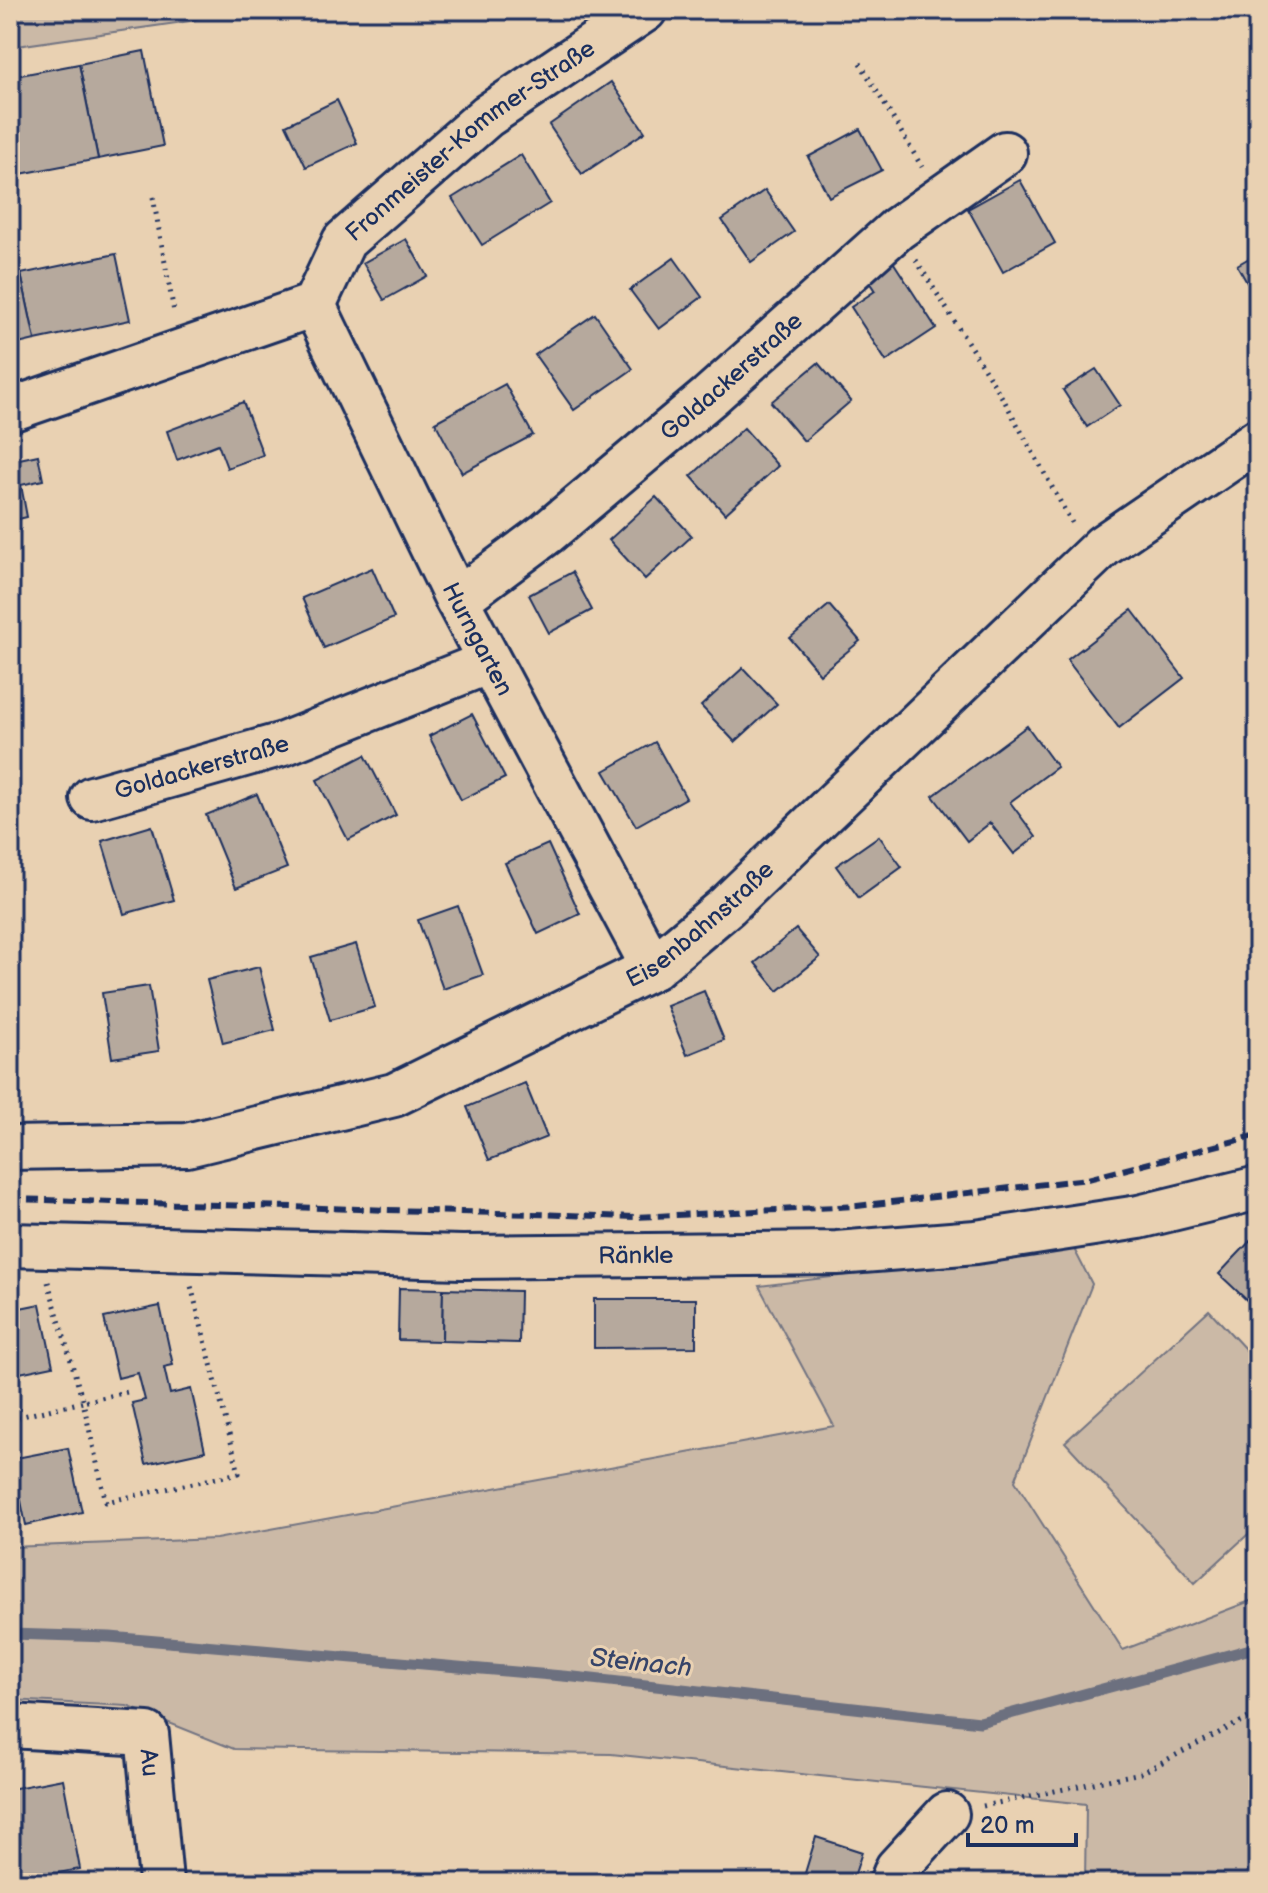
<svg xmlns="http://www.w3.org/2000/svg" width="1268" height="1893" font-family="'Balsamiq Sans',sans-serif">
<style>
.green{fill:#cbb9a6;stroke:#737482;stroke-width:2}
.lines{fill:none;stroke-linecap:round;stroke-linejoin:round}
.stream{stroke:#6c6f7f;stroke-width:11}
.building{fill:#b6a99d;stroke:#1b2f5e;stroke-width:2}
.minor-casing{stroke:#1b2f5e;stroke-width:48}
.path{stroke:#1b2f5e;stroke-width:5;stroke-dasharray:2 6;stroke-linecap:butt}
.minor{stroke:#e9d1b2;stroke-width:42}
.rail{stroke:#1b2f5e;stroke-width:6;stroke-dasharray:12 6;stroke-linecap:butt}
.labels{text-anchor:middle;stroke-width:6;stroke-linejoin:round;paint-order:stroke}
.street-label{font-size:24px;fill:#1b2f5e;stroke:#e9d1b2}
.water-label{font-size:26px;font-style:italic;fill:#364469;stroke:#e9d1b2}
</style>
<rect width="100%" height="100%" fill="#e9d1b2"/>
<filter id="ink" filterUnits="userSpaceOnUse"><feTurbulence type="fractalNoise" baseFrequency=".0125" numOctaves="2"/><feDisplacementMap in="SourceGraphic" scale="16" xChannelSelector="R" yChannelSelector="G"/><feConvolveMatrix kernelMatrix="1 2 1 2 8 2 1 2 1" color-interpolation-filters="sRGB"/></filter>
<g filter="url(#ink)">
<g class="green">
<polygon points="10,10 224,10 190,21 10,47"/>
<polygon points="1073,1247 1092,1284 1015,1481 1123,1650 1258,1598 1258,1883 1085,1883 1086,1804 611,1754 234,1749 127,1706 10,1700 10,1547 216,1539 834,1426 759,1286"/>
<polygon points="1209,1310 1258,1363 1258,1525 1195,1583 1065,1442"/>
</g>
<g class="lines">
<polyline class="stream" points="10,1634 110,1637 574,1677 980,1722 1258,1647"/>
</g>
<g class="building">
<polygon points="144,51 163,146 98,159 79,64"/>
<polygon points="79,64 98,159 10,176 10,77"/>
<polygon points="611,82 645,132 582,174 549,125"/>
<polygon points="337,100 357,143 306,167 286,125"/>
<polygon points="860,129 882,170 829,197 808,157"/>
<polygon points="521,155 550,203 482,245 452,198"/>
<polygon points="1020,180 1055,243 1003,272 968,209"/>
<polygon points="765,190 794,232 751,262 722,220"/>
<polygon points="406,239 427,276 384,300 363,263"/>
<polygon points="1258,253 1258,302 1237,265"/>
<polygon points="116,254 130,320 35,340 21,274"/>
<polygon points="890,257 936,328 886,361 851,307 875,291 864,274"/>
<polygon points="674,258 702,297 659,329 630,290"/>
<polygon points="21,274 35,340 10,346 10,276"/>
<polygon points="595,314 633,369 574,410 535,355"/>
<polygon points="818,363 851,401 804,441 771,402"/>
<polygon points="1096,369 1120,405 1087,427 1063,390"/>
<polygon points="505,384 533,435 462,473 435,422"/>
<polygon points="243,402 263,455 227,468 218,444 177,460 167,431"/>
<polygon points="744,428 778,466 725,514 691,476"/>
<polygon points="38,455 43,480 21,485 27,517 10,521 10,461"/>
<polygon points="656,497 692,536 645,579 609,540"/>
<polygon points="372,568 394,618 324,648 302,598"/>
<polygon points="572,572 592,610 549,633 529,595"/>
<polygon points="829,605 860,641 820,674 790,638"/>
<polygon points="1132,610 1184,678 1119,728 1067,660"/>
<polygon points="743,668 777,704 735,742 701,706"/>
<polygon points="472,714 505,778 461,800 429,736"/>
<polygon points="1027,726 1057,767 1010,802 1036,837 1014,854 990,823 967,841 933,796"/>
<polygon points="655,742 686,798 636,826 604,771"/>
<polygon points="365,755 396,815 348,840 317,780"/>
<polygon points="257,794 287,868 236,888 206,815"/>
<polygon points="152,826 174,900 124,914 102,841"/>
<polygon points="879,836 902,867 859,898 836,866"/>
<polygon points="548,844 580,914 538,934 505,863"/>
<polygon points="458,906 483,975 443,989 418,920"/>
<polygon points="796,929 820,957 778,991 755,963"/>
<polygon points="356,944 375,1007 330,1020 311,957"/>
<polygon points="259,967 275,1030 223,1043 207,980"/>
<polygon points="149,986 159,1051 112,1058 102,993"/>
<polygon points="704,991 724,1040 687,1055 667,1006"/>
<polygon points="525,1083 547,1137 489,1160 467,1107"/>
<polygon points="1254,1237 1258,1241 1258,1301 1253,1306 1219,1274"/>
<polygon points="399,1288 443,1289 442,1341 398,1340"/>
<polygon points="443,1289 520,1291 519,1343 442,1341"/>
<polygon points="594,1299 696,1299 696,1347 594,1348"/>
<polygon points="40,1304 53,1366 10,1375 10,1310"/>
<polygon points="160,1306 173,1365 164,1367 170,1394 191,1389 205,1451 146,1464 132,1403 145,1400 138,1373 118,1378 104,1318"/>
<polygon points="68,1448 82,1512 26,1525 21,1501 10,1504 11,1459"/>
<polygon points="63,1779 80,1869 10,1882 10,1789"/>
<polygon points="816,1837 862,1852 852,1883 802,1883"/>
</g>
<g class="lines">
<defs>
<g id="minor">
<path id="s1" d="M314,305L457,600L653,968"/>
<path id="s2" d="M10,410L314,305L344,241L487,116L645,10"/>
<path id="s3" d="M457,600L547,533L709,397L897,229L1005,153"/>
<path id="s4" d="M92,798L283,744L489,662"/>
<path id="s5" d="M10,1148L187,1145L394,1095L653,968L728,905L1103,546L1258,440"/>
<path id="s6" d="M10,1245L462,1257L837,1253L976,1242L1139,1217L1258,1188"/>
<path id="s7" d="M10,1726L147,1734L161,1881"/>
<polyline points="891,1883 897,1868 947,1814"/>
</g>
</defs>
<use href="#minor" class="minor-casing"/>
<g class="path">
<polyline points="860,63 922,167"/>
<polyline points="153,197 174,312"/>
<polyline points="916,260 1005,402 1072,523"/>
<polyline points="48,1282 83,1402 132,1391"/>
<polyline points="10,1419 83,1402 106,1502 239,1473 191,1286"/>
<polyline points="983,1806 1141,1773 1258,1713"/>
</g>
<use href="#minor" class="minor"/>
<polyline class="rail" points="10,1199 635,1217 857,1206 1088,1179 1258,1135"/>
</g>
</g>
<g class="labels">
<g class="street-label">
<text dy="8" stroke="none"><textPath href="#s2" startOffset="554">Fronmeister-Kommer-Straße</textPath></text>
<text dy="8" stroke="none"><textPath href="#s3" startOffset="354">Goldackerstraße</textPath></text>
<text dy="8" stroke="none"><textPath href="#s1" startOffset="372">Hurngarten</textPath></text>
<text dy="8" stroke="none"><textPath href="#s4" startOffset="114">Goldackerstraße</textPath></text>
<text dy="8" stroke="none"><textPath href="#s5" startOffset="742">Eisenbahnstraße</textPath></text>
<text dy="8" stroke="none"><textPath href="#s6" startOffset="626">Ränkle</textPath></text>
<text dy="8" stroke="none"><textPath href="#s7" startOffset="166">Au</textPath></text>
</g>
<g class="water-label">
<text transform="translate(641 1662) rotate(6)" y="9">Steinach</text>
</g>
</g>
<rect width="1268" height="1893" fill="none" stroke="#e9d1b2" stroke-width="40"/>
<rect x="20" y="20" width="1228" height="1853" fill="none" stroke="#1b2f5e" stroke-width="3" filter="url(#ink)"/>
<path d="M968 1833v12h108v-12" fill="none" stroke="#1b2f5e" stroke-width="4"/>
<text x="980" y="1833" font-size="24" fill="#1b2f5e" stroke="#e9d1b2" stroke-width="6" paint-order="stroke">20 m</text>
</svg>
